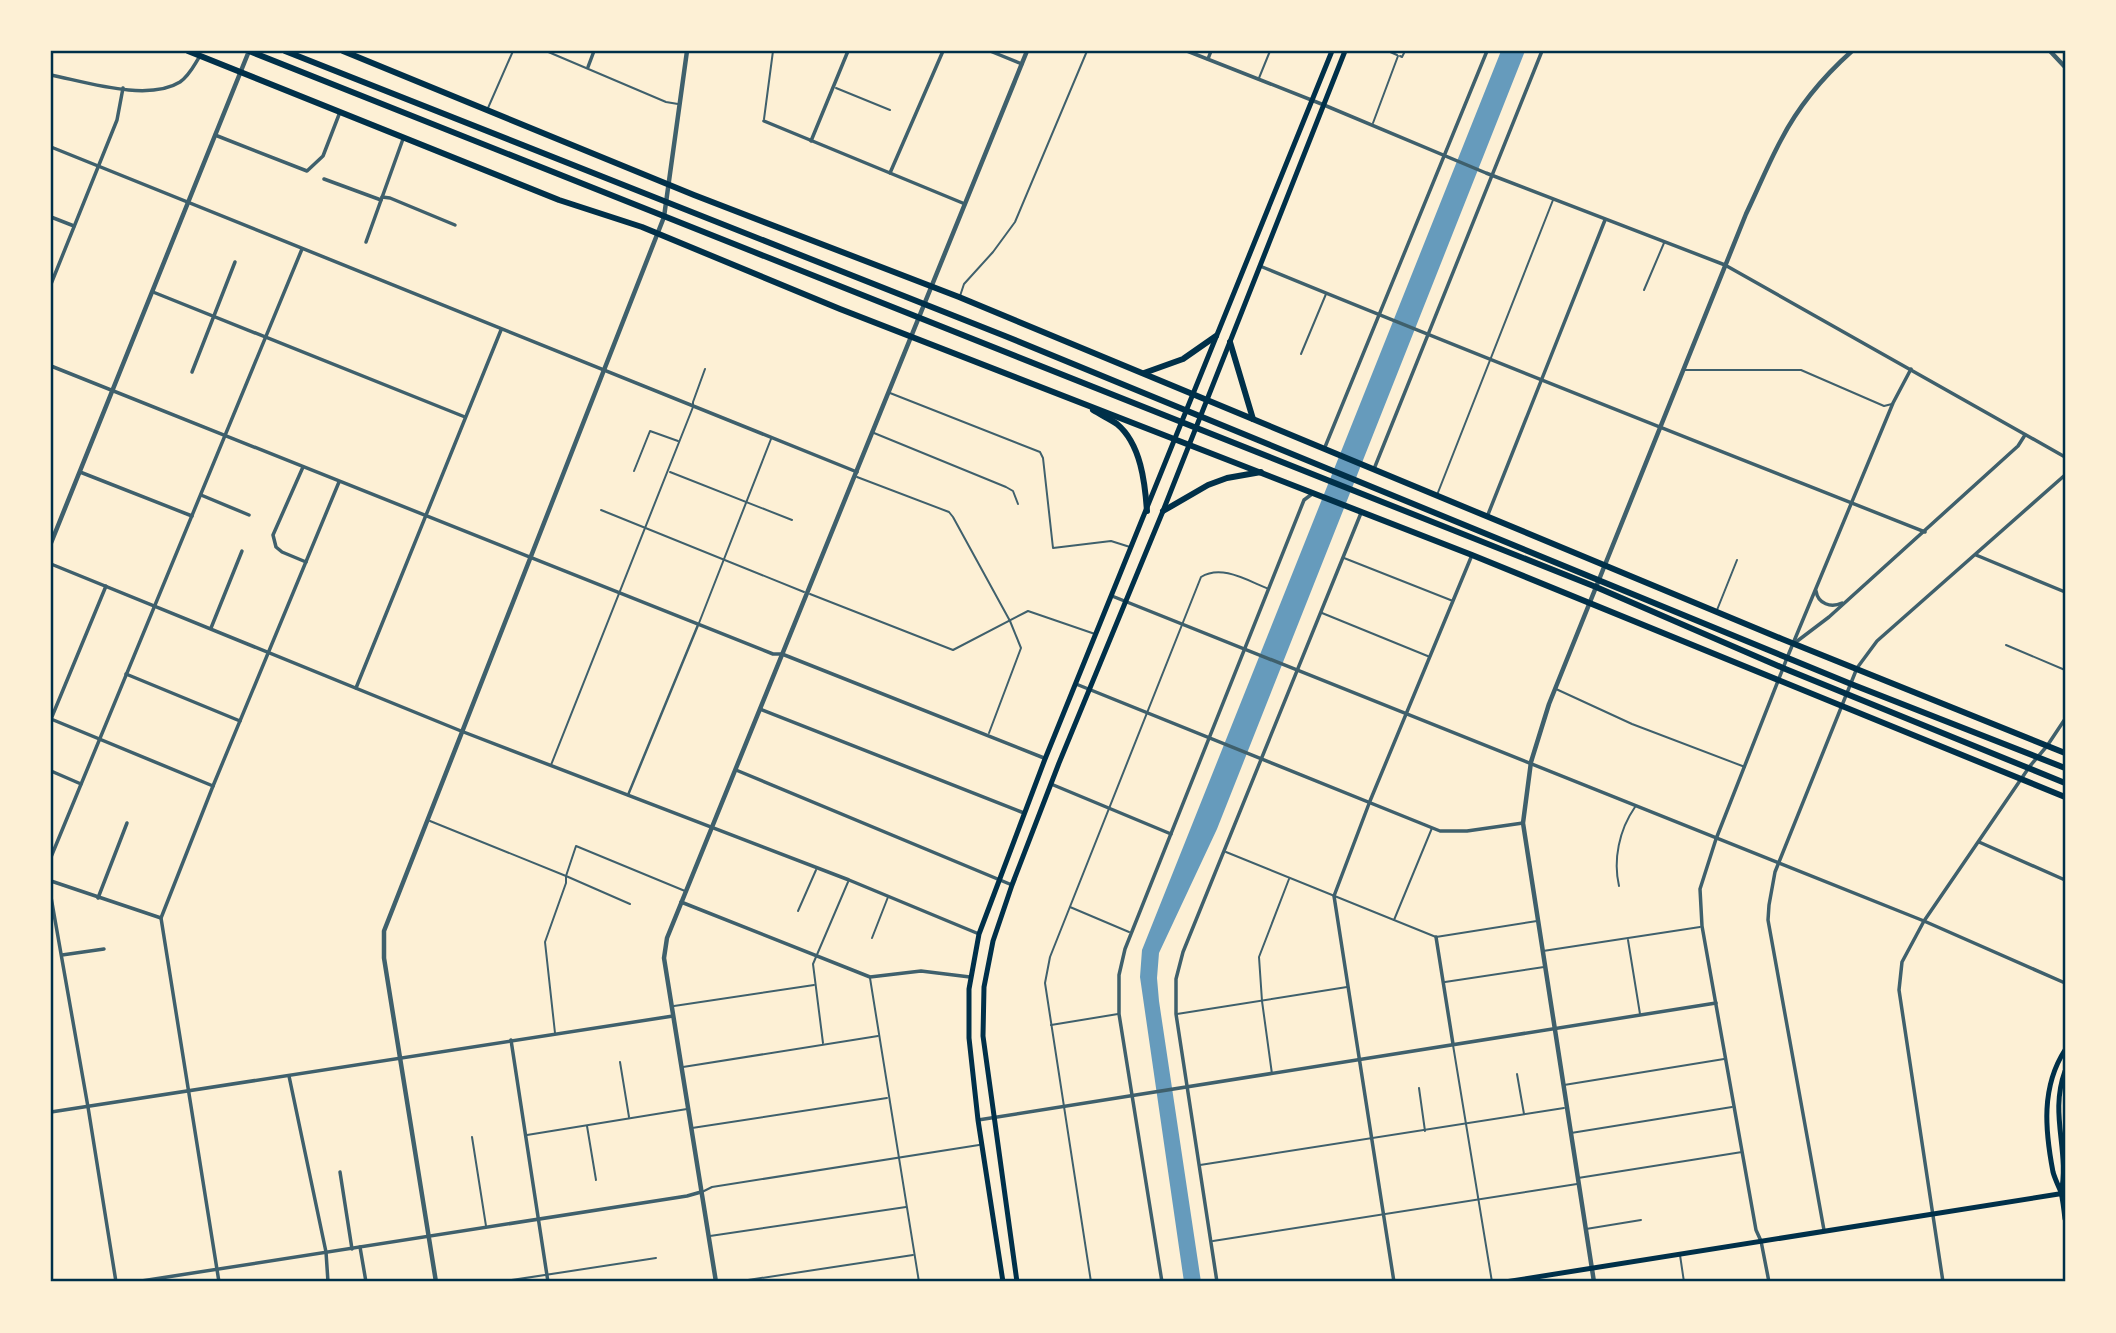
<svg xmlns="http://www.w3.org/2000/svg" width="2116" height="1333" font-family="'Varela Round',sans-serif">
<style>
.water{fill:#669bbc}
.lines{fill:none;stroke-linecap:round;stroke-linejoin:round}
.service{stroke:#3f606c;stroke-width:2}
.pedestrian{stroke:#3f606c;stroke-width:2.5}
.minor{stroke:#3f606c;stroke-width:3.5}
.tertiary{stroke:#3f606c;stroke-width:4.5}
.secondary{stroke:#003049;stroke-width:5}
.primary{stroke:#003049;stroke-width:6}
.neatline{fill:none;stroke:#003049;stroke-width:2.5}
</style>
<rect width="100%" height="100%" fill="#fdf0d5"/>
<polygon class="water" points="1501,51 1525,51 1217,829 1159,953 1157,978 1159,1001 1201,1282 1184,1282 1140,977 1142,950"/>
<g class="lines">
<g class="service">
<polyline points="546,51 666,102 678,104"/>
<polyline points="1388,51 1397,55"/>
<polyline points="1400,56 1402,57 1405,51"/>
<polyline points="1259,78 1270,51"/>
<polyline points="836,88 890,110"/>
<polyline points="488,108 513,51"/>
<polyline points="764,119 773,51"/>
<polyline points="1373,123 1398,56"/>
<polyline points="1644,290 1664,243"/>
<polyline points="960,296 964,284 993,252 1015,222 1087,51"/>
<polyline points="1301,354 1326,294"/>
<polyline points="1685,370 1801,370 1884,406 1892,404"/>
<polyline points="890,393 1040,452 1043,458 1053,548 1111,541 1130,547"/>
<polyline points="874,433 1006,487 1013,491 1018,504"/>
<polyline points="634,471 650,431 678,441"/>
<polyline points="670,472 792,520"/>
<polyline points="857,477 949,512 953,517 1010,621 1021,648 989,733"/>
<polyline points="1437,495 1553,200"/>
<polyline points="601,510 804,592"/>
<polyline points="1344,558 1453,601"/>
<polyline points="810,594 953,650 1028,611 1095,634"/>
<polyline points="1717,610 1737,560"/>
<polyline points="1322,613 1430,657"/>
<polyline points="699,623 771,439"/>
<polyline points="2006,645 2065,670"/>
<polyline points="1556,689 1632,724 1745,767"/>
<polyline points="551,765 693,407 693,402 705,369"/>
<polyline points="430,821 566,876 566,883 545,942 555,1033"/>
<polyline points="1226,852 1436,937 1537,921"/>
<path d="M1619,886C1613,860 1619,830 1635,807"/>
<polyline points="630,904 566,876 576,846 685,891"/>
<polyline points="1070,907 1129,932"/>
<polyline points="798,911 816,870"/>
<polyline points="1394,920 1432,828"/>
<polyline points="872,938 888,897"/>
<polyline points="1628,940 1640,1014"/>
<polyline points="1543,951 1700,927"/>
<polyline points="870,978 919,1282"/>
<polyline points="1445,982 1544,967"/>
<polyline points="674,1006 814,985"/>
<polyline points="1177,1014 1347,987"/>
<polyline points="1051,1025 1118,1014"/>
<polyline points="823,1043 813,964 848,882"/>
<polyline points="1453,1045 1492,1282"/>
<polyline points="620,1062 629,1117"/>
<polyline points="683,1067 878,1036"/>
<polyline points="1272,1074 1262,1001 1259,957 1289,879"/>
<polyline points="1517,1074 1524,1114"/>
<polyline points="1564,1085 1724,1059"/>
<polyline points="1419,1088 1425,1131"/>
<polyline points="587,1126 596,1180"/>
<polyline points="692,1128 887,1098"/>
<polyline points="1571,1133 1732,1107"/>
<polyline points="527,1135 687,1109"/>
<polyline points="472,1137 486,1226"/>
<polyline points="1200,1165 1564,1108"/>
<polyline points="1578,1178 1742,1152"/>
<polyline points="702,1192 712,1187 979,1145"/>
<polyline points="1586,1229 1641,1220"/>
<polyline points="710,1236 906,1207"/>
<polyline points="1213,1241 1577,1184"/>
<polyline points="1680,1255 1684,1282"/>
<polyline points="499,1282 656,1258"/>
<polyline points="735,1282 913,1255"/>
<path d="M1091,1282L1045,983L1050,957L1201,577C1222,564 1248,581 1269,589"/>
</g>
<polyline class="pedestrian" points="628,795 698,625"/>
<g class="minor">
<polyline points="990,51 1022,64"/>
<polyline points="1187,51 1324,105 1486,173 1725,265 2065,457"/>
<polyline points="1208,59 1211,51"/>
<polyline points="588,67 594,51"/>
<path d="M51,75C86,82 148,102 180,82C190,75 194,65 200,56"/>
<polyline points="764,121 965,204"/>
<polyline points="215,135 307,171 323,156 340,112"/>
<polyline points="811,141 848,51"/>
<polyline points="51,147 857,472"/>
<polyline points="890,173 943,51"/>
<polyline points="324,179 381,200"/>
<polyline points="382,197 390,198 455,225"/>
<polyline points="51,217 74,226"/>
<polyline points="366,242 403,139"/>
<path d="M1260,266C1481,357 1703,444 1925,532"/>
<polyline points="51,284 117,120 123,88"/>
<polyline points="153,292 465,417"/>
<polyline points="51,366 773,654 782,654 1044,758"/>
<polyline points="192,372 235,262"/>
<polyline points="1325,447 1487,51"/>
<polyline points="303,467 273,535 276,547 282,552 306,562"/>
<polyline points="1374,469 1542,51"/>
<polyline points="80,472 192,516"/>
<polyline points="201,495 249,515"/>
<polyline points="1487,517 1605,220"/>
<polyline points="1976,555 2065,592"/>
<polyline points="51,564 461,731 849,880 979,934"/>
<path d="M1816,591C1818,604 1831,608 1842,603"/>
<polyline points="1112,596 1924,921 2065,983"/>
<polyline points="211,628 242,551"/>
<polyline points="1796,642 1829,617 2018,446 2025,435"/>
<polyline points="126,674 240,721"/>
<polyline points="1076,684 1440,831 1467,831 1523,823"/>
<polyline points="356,688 501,330"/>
<polyline points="760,709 1024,813"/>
<polyline points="51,719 213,786"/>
<polyline points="51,719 106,586"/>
<polyline points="736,770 1012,885"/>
<polyline points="51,771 81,784"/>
<polyline points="1051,784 1171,834"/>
<polyline points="1979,842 2065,880"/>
<polyline points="51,857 302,249"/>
<polyline points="51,881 161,918"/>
<polyline points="51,897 88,1107 116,1282"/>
<polyline points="98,898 127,823"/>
<polyline points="681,902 870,977 921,971 970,977"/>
<polyline points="1436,937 1453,1044"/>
<polyline points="62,955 104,949"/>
<polyline points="511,1040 548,1282"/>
<polyline points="289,1076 326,1252 328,1282"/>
<polyline points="51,1112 673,1016"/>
<polyline points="978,1120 1716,1003"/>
<polyline points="340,1172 352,1249"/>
<polyline points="1824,1230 1768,920 1769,905 1775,872 1857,668 1877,641 2065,475"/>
<polyline points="360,1247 366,1282"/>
<polyline points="135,1282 687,1196 701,1192"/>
<polyline points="219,1282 161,918 213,786 339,482"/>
<polyline points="1162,1282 1119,1014 1119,975 1125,949 1304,500 1312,494"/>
<polyline points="1217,1282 1176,1014 1176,979 1183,952 1361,513"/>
<polyline points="1394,1282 1334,896 1370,801 1472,555"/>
<polyline points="1769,1282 1761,1241 1756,1230 1702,926 1700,889 1716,839 1787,658 1893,403 1911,369"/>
<polyline points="1943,1282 1899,990 1902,962 1924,921 2030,766 2047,746 2065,719"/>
</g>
<g class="tertiary">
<polyline points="2050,51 2065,67"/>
<polyline points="51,543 249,51"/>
<polyline points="436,1282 384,958 384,931 664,217 687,51"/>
<polyline points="716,1282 664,958 667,938 1027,51"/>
<path d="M1594,1282L1523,823L1531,762L1549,704L1746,214C1758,189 1768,164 1781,140C1799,105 1824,76 1852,51"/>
</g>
<g class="secondary">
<path d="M2065,1050C2041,1087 2045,1130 2053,1172C2055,1179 2058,1185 2061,1192C2063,1201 2064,1210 2065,1219"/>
<path d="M2061,1194C2070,1150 2049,1115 2065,1071"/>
<polyline points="1003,1282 978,1120 969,1038 969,989 979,934 1045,759 1332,51"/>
<polyline points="1017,1282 983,1036 984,987 993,941 1012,885 1059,763 1163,511 1345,51"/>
<polyline points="1505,1282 2065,1193"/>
</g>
<g class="primary">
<polyline points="188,51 559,200 642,227 840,309 1472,555 2065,797"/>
<polyline points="249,51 1596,587 1783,668 2065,783"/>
<polyline points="285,51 1005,336 1851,684 2065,768"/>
<polyline points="343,51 694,195 959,297 1782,639 2065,753"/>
<polyline points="1230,342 1253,419"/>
<polyline points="1144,373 1183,359 1216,336"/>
<path d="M1093,410C1101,415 1110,419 1117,424C1141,444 1145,483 1147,511"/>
<polyline points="1163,511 1208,485 1227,478 1261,472"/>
</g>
</g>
<rect width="2116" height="1333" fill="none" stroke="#fdf0d5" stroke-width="105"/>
<rect x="52" y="52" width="2012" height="1228" class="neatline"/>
</svg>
